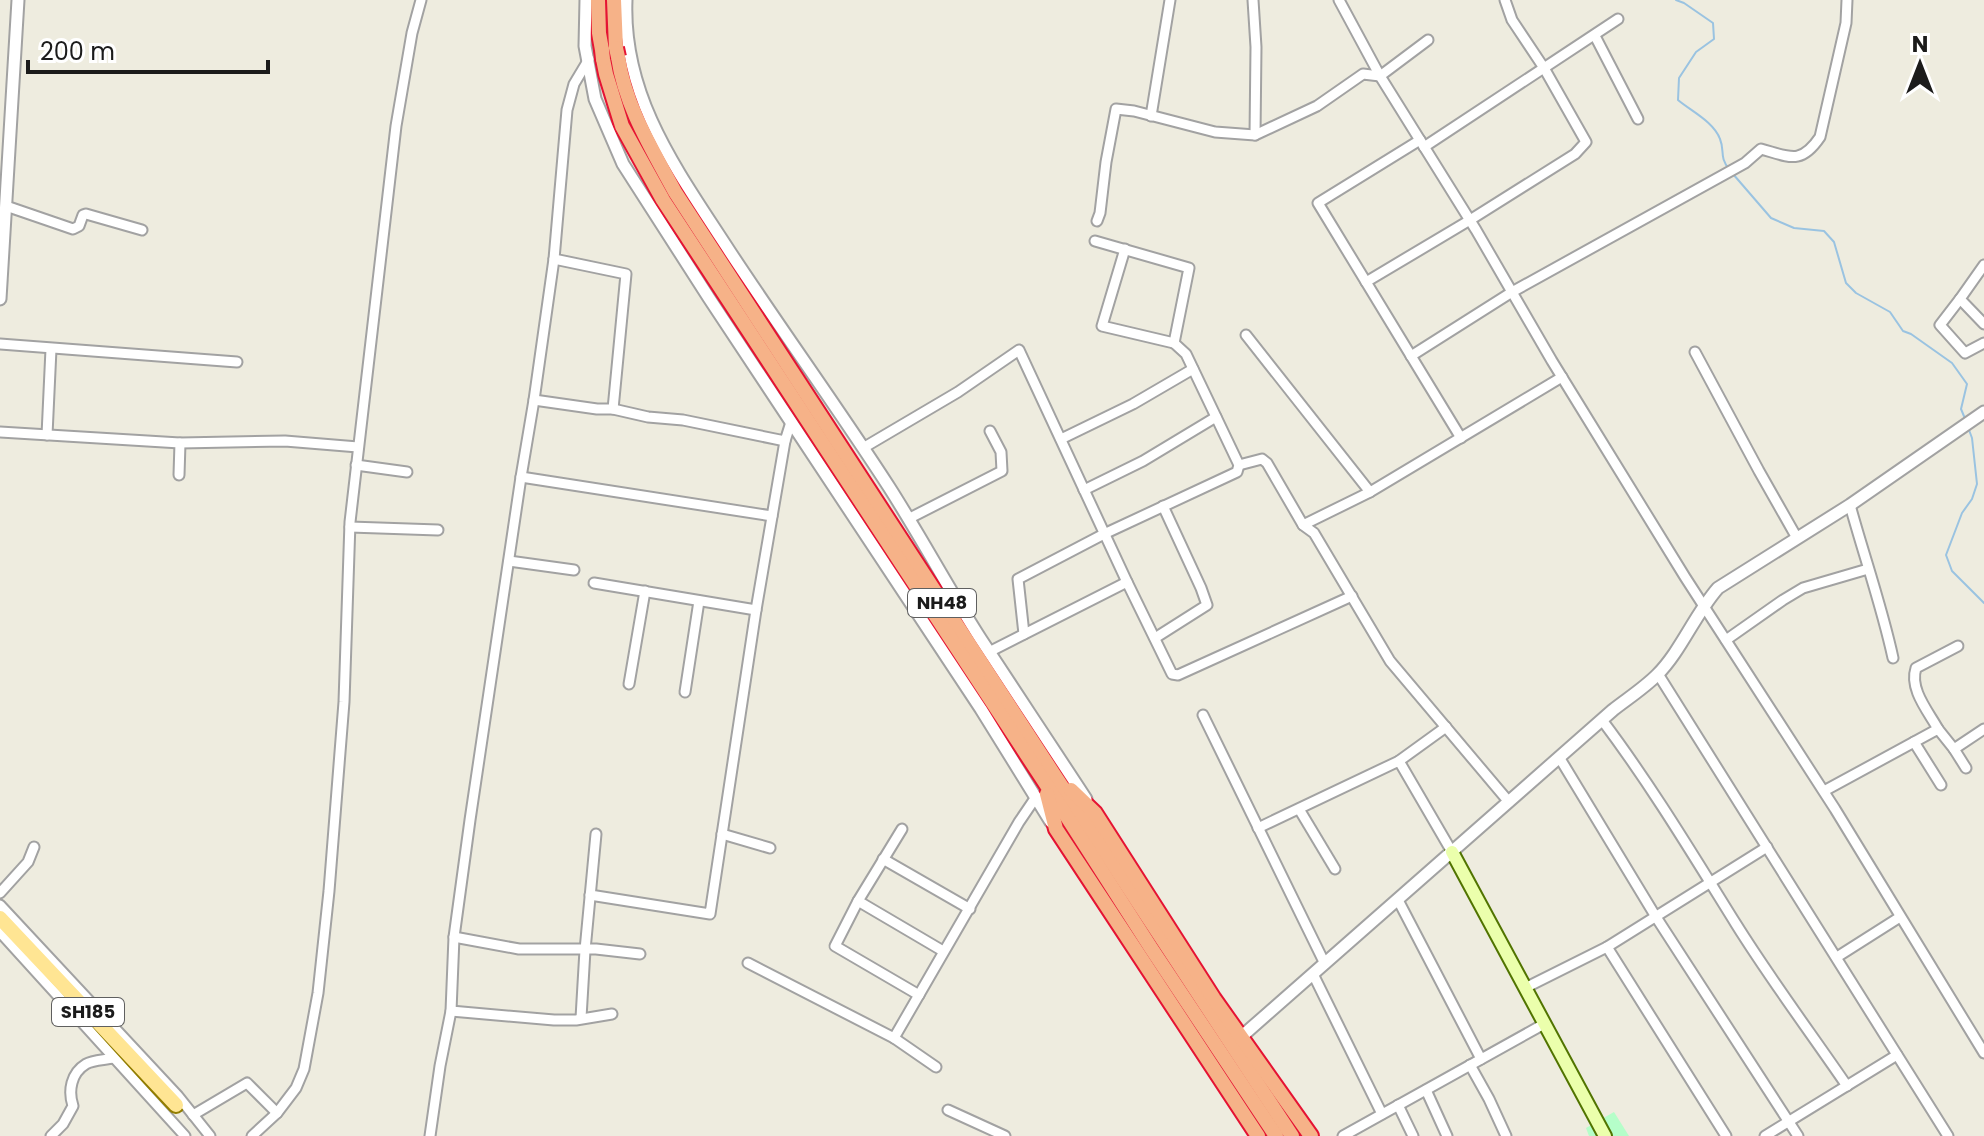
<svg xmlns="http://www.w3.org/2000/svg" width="1984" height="1136" font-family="Poppins,sans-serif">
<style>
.park{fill:#b5fec9}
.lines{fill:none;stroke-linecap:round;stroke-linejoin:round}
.stream{stroke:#9ac3e1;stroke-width:2}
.minor-casing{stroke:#a2a2a2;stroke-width:13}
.tertiary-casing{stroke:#a2a2a2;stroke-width:15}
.secondary-casing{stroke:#517400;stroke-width:16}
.primary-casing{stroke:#927d00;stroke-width:18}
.trunk-casing{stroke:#e51333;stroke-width:18}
.minor{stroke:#fff;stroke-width:9}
.tertiary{stroke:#fff;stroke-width:11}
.secondary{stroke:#ebffac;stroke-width:12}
.primary{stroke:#ffe593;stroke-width:14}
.trunk{stroke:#f6b288;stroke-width:14}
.trunk-bridge-casing{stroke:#e51333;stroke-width:18;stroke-linecap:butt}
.trunk-bridge{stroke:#f6b288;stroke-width:14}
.labels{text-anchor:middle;stroke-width:6;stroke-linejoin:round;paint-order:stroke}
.shield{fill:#fff;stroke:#5f5f5f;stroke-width:2}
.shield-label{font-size:18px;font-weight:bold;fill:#1b1b1b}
</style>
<rect width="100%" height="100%" fill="#eeecdf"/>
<polygon class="park" points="1614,1112 1629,1136 1589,1136 1586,1128"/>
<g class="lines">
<g class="stream">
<path d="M1676,0L1684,3L1713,23L1714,39L1696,52L1679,78L1678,100C1691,111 1714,122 1720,139C1725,151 1719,157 1729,169"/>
<polyline points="1733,174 1771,218 1794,228 1824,231 1834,242 1846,283 1856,293 1890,312 1903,331 1911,334 1952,363 1967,384 1961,409 1966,421"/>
<polyline points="1969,430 1972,438 1977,484 1972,499 1962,513 1946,555 1952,571 1984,603"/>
</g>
<defs>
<g id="minor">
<polyline points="1253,0 1256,47 1255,135"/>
<polyline points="1339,0 1380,76 1476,230 1552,361 1685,577 1835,809 1984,1053"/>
<polyline points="1595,36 1638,119"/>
<polyline points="1151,116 1170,0"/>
<polyline points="1420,140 1318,203 1461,438"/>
<polyline points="1424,147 1618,19"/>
<polyline points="6,206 73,229 79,226 83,215 86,214 142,230"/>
<polyline points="1097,221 1100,213 1106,162 1116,109 1134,111 1215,132 1255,135 1317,106 1363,74 1380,76 1428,40"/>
<polyline points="1125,249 1102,326 1174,343"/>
<polyline points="1984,265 1960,299 1984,324"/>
<polyline points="1366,282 1470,220 1575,154 1586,142 1544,68 1512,20 1505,0"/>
<polyline points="1960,299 1940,325 1965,353 1984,343"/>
<polyline points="1246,335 1370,492"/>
<polyline points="0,344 237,362"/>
<polyline points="1695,352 1759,471 1797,538"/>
<path d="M1411,356L1512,292L1745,163L1761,149C1790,157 1801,165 1820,137L1846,23L1847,0"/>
<polyline points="534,400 597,409 613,409 626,274 554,259"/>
<polyline points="613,409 648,417 683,420 785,441"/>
<polyline points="0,432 180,443 285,441 358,447"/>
<polyline points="47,435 51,349"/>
<polyline points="1061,439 1133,404 1193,369"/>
<polyline points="863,448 958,392 1019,350 1127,582 1172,674 1178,675 1352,596"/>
<polyline points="356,465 407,472"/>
<polyline points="1239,465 1262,459 1267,463 1303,525"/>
<polyline points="179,475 180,443"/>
<polyline points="521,477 772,516"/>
<polyline points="1084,490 1143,461 1216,417"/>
<path d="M1850,505C1864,556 1882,607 1893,658"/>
<polyline points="908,519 1002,471 1001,452 990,431"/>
<polyline points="350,527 438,530"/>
<polyline points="509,561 574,570"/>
<polyline points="594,583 756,610"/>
<polyline points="1024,634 1018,579 1104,534 1237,472 1239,465 1186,354 1174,343 1189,268 1095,241"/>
<polyline points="1155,638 1207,605 1201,588 1163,506"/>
<polyline points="1726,640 1783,600 1803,588 1868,569"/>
<polyline points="989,652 1127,582"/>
<polyline points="1658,674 1948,1136"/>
<polyline points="629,684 645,591"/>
<polyline points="685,692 699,601"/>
<polyline points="1203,715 1325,964"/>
<path d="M1602,720C1651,785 1693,855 1736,924C1771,980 1810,1032 1847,1086"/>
<path d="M1938,729C1928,711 1909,689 1916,668L1958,646"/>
<polyline points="1914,742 1941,785"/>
<polyline points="1954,749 1966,768"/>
<polyline points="1559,757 1656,917 1798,1136"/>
<polyline points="1399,761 1446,727"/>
<polyline points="1824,791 1938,729 1954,749 1984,729"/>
<polyline points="1509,802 1390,661 1314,533 1303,525 1370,492 1562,377"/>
<polyline points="1299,809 1335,869"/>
<polyline points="1258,828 1399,761 1452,852"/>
<polyline points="902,829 858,901 835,946 919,995"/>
<polyline points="722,834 770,848"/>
<polyline points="883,859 970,909"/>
<polyline points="0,893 28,862 34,847"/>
<polyline points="590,895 710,914 756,610 785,441 791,422"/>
<polyline points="1398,900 1481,1059"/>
<polyline points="858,901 943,951"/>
<polyline points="0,905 178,1096 210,1136"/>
<polyline points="0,932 185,1136"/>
<polyline points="454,937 519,949 596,949 640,954"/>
<polyline points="1607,947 1726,1136"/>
<polyline points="1837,957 1900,917"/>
<polyline points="748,963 894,1038 936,1067"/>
<polyline points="1313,974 1382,1114"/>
<polyline points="1525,988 1607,947 1767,847"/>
<polyline points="451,1011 554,1020 576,1020 612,1014"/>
<polyline points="581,1018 585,950 596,834"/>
<polyline points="894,1038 1019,822 1036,797"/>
<polyline points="1470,1065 1489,1099 1506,1136"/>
<polyline points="1426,1090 1447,1136"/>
<polyline points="1398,1105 1413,1136"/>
<polyline points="948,1110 1005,1136"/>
<polyline points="193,1115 247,1083 277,1113"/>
<path d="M51,1136L63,1124L73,1106C68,1091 71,1073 86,1064C93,1060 105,1060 113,1058"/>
<polyline points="252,1136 277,1113 296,1088 304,1069 318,993 329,891 344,702 350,522 396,126 412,33 421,0"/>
<polyline points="430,1136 440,1066 451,1011 454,937 470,820 521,477 534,400 554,259 567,110 574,84 589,59"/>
<polyline points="1343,1136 1544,1024"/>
<polyline points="1765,1136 1897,1055"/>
</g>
<g id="tertiary">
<polyline points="586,0 585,46 595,99 623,164 709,298 981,709 1051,822"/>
<path d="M626,0C622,99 679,173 730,252C782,331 838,408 889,487C921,537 948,588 980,638C1015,692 1051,745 1086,799"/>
<polyline points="0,299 18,0"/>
<path d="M1241,1037L1613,710C1627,699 1644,688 1657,675C1681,651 1695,614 1718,588L1850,505L1984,412"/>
</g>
<polyline id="secondary" points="1452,852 1605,1136"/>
<polyline id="primary" points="0,918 176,1105"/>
<g id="trunk">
<polyline points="598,0 599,33 602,50"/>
<polyline points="614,0 616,48"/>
<path d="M618,57C625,106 652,149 675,192L1053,773L1292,1136"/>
<polyline points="603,59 606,74 622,126 663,200 1044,781 1151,948 1276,1136"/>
<polyline points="1071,790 1095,813 1214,999 1311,1136"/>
<polyline points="1047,794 1056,829 1258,1136"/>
</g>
</defs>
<use href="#minor" class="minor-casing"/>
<use href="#tertiary" class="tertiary-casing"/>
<use href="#secondary" class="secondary-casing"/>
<use href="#primary" class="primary-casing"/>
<use href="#trunk" class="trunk-casing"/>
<use href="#minor" class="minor"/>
<use href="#tertiary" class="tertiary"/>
<use href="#secondary" class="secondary"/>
<use href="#primary" class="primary"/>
<use href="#trunk" class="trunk"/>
<defs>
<g id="trunk-bridge">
<polyline points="616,48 618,57"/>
<polyline points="602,50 603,59"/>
</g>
</defs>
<use href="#trunk-bridge" class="trunk-bridge-casing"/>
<use href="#trunk-bridge" class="trunk-bridge"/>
</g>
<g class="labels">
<g class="shield">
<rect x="908" y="589" width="68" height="28" rx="6"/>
<rect x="52" y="998" width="72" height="28" rx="6"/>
</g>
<g class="shield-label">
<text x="942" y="609">NH48</text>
<text x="88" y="1018">SH185</text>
</g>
</g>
<g transform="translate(1920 64)" stroke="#ffffff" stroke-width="6" paint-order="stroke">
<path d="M0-6L14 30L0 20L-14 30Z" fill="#1b1b1b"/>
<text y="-12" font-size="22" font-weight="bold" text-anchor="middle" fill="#1b1b1b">N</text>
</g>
<path d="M28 60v12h240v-12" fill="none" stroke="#1b1b1b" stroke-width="4"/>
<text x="40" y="60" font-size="24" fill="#1b1b1b" stroke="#ffffff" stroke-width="6" paint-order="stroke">200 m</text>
</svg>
